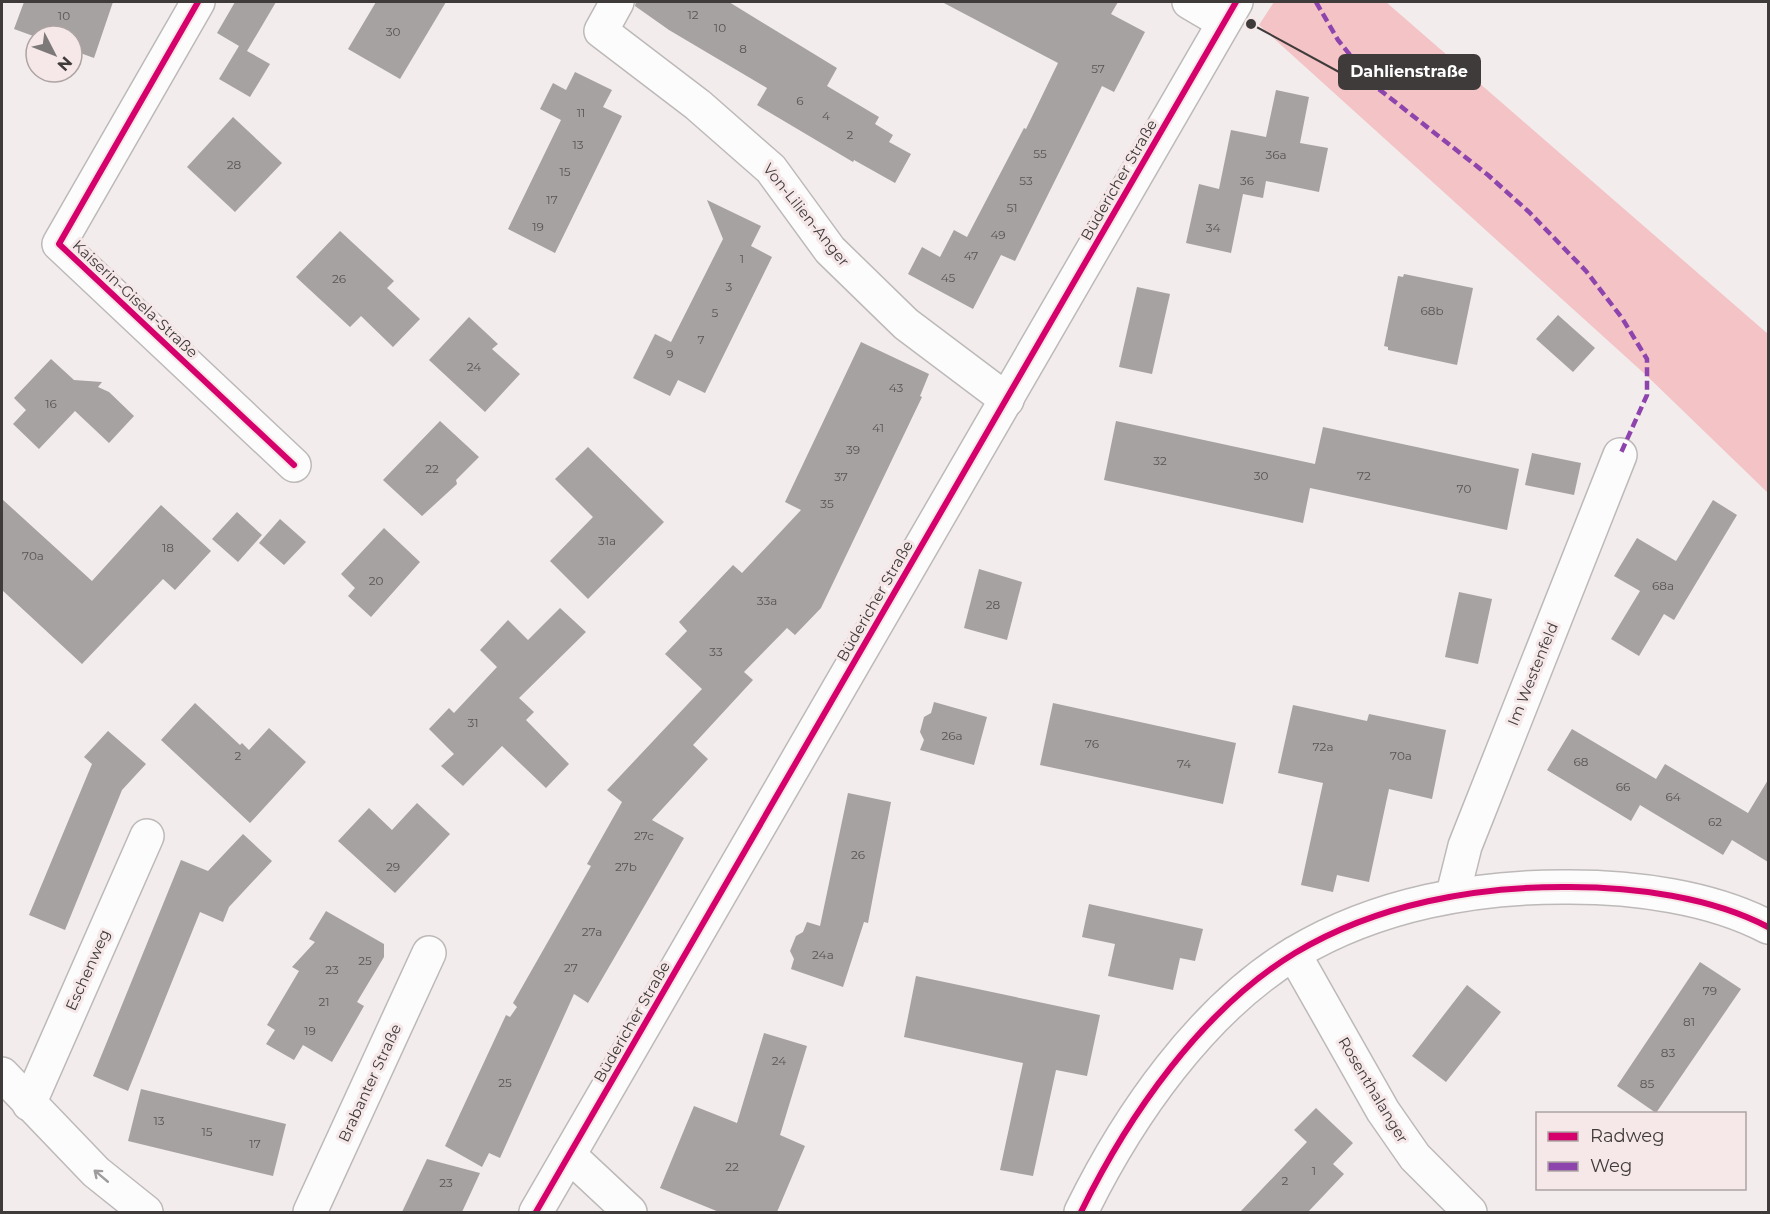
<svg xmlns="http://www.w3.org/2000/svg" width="1770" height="1214" font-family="Montserrat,sans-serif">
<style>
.forest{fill:#f3c3c6}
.building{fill:#a6a2a2}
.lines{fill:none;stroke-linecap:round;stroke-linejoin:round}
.street-casing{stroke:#beb9b9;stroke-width:36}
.street{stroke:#fdfcfc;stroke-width:33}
.quiet{stroke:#8e44ad;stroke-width:4.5;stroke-dasharray:9 4.5;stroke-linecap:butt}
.cycleway-casing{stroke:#f6e8e9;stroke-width:10}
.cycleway{stroke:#d6006c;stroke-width:6}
.oneway{stroke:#9e9c9c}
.labels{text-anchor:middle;stroke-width:6;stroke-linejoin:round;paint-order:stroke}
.number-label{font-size:12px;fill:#5a5555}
.street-label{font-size:15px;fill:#403b3b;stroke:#f6e8e9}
.leader{fill:none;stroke:#403b3b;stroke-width:2}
.callout-dot{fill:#403b3b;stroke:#f6e8e9;stroke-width:2}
.callout{fill:#403b3b;stroke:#403b3b;stroke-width:2}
.callout-label{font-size:16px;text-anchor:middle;font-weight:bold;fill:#fff}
</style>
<rect width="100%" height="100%" fill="#f2ecec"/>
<polygon class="forest" points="1274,2 1386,2 1768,334 1768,493 1647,376 1259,25"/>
<g class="building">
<polygon points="24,2 113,2 94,58 72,50 72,36 36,37 14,29"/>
<polygon points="235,2 276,2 247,51 270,64 250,97 219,79 239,46 217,33"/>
<polygon points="376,2 446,2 400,79 348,49"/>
<polygon points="636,2 729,2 837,68 827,86 879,117 875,124 893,135 889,142 911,154 895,183 854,160 853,162 757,105 767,88 669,30 635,6"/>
<polygon points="942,2 1118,2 1111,14 1145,32 1114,92 1102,86 1015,261 1001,255 973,309 908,274 922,247 940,257 954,230 967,237 1024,128 1026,129 1058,63"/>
<polygon points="575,72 612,90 603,107 622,116 555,253 508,229 561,120 540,109 553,83 566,90"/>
<polygon points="1276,90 1309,97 1300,143 1328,148 1319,192 1266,181 1263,198 1243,194 1231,253 1186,243 1199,184 1219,189 1231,130 1266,137"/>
<polygon points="233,117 282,163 235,212 187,167"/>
<polygon points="707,200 761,226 751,246 772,257 705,393 678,380 670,396 633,378 655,334 671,342 723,239"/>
<polygon points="340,231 394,281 387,288 420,319 393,347 361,316 350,327 296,277"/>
<polygon points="1404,274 1473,288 1457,365 1388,350 1388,347 1384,346 1398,276 1403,277"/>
<polygon points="1137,287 1170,294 1152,374 1119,367"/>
<polygon points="1558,315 1595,348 1573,372 1536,339"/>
<polygon points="469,317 498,344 492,349 520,374 485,412 429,360"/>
<polygon points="861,342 929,374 920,396 922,397 821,608 795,635 787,628 744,672 753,680 693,745 708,759 652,820 684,838 588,1003 574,994 500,1158 489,1153 482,1167 445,1146 506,1015 510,1017 517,1007 513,1003 591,866 587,864 622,802 607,790 702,689 665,654 687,631 679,622 733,565 742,573 801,510 785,502"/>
<polygon points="51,359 74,380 102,382 98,387 109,392 134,416 109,443 75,411 39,449 13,424 26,410 14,398"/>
<polygon points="440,421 479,457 456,480 457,484 422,516 383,480"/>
<polygon points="1116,421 1315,464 1311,482 1323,427 1519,469 1507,530 1310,488 1303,523 1104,480"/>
<polygon points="588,447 664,522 588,599 550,561 593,517 555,479"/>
<polygon points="1532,453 1581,463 1574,495 1525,485"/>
<polygon points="2,499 92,581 161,505 211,551 175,590 163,579 82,664 2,590"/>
<polygon points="1713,500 1737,515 1674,620 1664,614 1639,656 1611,639 1640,591 1614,576 1637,538 1676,561"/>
<polygon points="237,512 262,535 238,562 212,539"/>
<polygon points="280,519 306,542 284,565 259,543"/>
<polygon points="384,528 420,562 371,617 348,596 355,588 341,574"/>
<polygon points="979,569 1022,582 1007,640 964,628"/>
<polygon points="1459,592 1492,599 1478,664 1445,657"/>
<polygon points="560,608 586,632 519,698 534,712 526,720 569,764 546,788 502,746 463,786 441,766 454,754 429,729 449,708 454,713 497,667 480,650 508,620 528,640"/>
<polygon points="934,702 987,717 974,765 920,750 924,740 920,732 924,717 931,713"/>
<polygon points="195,703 240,745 242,743 249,750 269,728 306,762 250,823 161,740"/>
<polygon points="1053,703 1236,743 1223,804 1040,765"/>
<polygon points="1293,705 1367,721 1369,714 1446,730 1432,799 1389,789 1369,882 1337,875 1333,892 1301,885 1323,783 1278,773"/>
<polygon points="1572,729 1656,779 1665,764 1748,813 1768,780 1768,862 1732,840 1723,855 1640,805 1631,821 1547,770"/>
<polygon points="108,731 146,764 122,790 65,930 29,915 92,764 84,757"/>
<polygon points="848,793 891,802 868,923 864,922 843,987 791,969 794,959 790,951 796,936 803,932 807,922 820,926"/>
<polygon points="417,803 450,834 395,893 338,841 369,808 392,830"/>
<polygon points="243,834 272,861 229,907 223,922 200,912 128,1091 93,1076 181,860 208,871"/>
<polygon points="1089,904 1203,929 1195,961 1180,958 1173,990 1108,976 1115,944 1082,937"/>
<polygon points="326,911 384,944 384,957 357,1002 364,1006 332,1062 303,1045 294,1060 266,1044 275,1030 267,1025 299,971 292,967 315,942 309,939"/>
<polygon points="1700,962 1741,989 1656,1113 1617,1086"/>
<polygon points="916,976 1100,1015 1087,1076 1056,1070 1033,1176 1000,1170 1023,1063 904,1037"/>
<polygon points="1467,985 1501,1012 1446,1082 1412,1056"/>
<polygon points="764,1033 807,1046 780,1135 805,1146 777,1212 719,1212 660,1188 694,1106 737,1123"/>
<polygon points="141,1089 286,1124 273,1176 128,1141"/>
<polygon points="1316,1108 1353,1143 1333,1164 1344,1174 1308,1212 1240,1212 1307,1142 1294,1130"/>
<polygon points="427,1159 480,1173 462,1212 402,1212"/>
</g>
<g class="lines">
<defs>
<g id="street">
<polyline points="198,2 59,244 294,465"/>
<polyline points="617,2 601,31 698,105 771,169 830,250 906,324 1007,400"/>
<polyline points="1189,2 1223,22"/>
<polyline points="1453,894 1465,846 1620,455"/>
<polyline points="1294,954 1383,1111 1415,1157 1470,1212"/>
<polyline points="2,1074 96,1172 146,1212"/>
<polyline points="29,1104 147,836"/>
<polyline points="569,1155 630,1212"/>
<polyline points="310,1212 429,953"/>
<polyline points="536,1212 1236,2"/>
<path d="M1081,1212C1128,1116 1201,1010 1295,953C1377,904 1476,886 1570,887C1634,887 1711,897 1768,927"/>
</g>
</defs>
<use href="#street" class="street-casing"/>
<use href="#street" class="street"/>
<polyline class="quiet" points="1316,2 1338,40 1375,86 1488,175 1529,212 1586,271 1622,318 1647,359 1647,395 1620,455"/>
<defs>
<g id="cycleway">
<polyline points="198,2 59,244 294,465"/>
<polyline points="536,1212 1236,2"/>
<path d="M1081,1212C1128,1116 1201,1010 1295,953C1377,904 1476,886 1570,887C1634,887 1711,897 1768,927"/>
</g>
</defs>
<use href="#cycleway" class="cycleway-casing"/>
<use href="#cycleway" class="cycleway"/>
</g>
<defs><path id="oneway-shaft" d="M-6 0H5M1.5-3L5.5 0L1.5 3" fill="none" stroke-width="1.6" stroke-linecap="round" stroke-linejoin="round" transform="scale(1.5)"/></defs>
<use class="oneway" href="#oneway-shaft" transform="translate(101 1176) rotate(-140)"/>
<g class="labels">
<g class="number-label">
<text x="693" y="19">12</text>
<text x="64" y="20">10</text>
<text x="720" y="32">10</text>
<text x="393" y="36">30</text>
<text x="743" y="53">8</text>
<text x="1098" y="73">57</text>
<text x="800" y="105">6</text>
<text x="581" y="117">11</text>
<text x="826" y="120">4</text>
<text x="850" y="139">2</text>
<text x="578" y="149">13</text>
<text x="1040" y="158">55</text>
<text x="1276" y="159">36a</text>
<text x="234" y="169">28</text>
<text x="565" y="176">15</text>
<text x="1026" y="185">53</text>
<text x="1247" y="185">36</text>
<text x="552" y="204">17</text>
<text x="1012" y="212">51</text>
<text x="538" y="231">19</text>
<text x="1213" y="232">34</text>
<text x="998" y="239">49</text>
<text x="971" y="260">47</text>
<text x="742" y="263">1</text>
<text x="948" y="282">45</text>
<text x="339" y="283">26</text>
<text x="729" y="291">3</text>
<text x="1432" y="315">68b</text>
<text x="715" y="317">5</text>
<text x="701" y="344">7</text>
<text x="670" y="358">9</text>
<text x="474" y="371">24</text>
<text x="896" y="392">43</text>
<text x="51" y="408">16</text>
<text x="878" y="432">41</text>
<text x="853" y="454">39</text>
<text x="1160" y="465">32</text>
<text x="432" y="473">22</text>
<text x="1261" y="480">30</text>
<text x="1364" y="480">72</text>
<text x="841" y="481">37</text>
<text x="1464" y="493">70</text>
<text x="827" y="508">35</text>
<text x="607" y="545">31a</text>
<text x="168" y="552">18</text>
<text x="33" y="560">70a</text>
<text x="376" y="585">20</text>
<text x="1663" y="590">68a</text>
<text x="767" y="605">33a</text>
<text x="993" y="609">28</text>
<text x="716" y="656">33</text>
<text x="473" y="727">31</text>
<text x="952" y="740">26a</text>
<text x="1092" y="748">76</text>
<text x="1323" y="751">72a</text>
<text x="238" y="760">2</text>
<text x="1401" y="760">70a</text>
<text x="1581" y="766">68</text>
<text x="1184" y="768">74</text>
<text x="1623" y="791">66</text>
<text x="1673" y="801">64</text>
<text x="1715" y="826">62</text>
<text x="644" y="840">27c</text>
<text x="858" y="859">26</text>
<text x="393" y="871">29</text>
<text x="626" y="871">27b</text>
<text x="592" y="936">27a</text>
<text x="823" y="959">24a</text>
<text x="365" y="965">25</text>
<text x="571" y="972">27</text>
<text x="332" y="974">23</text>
<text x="1710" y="995">79</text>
<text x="324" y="1006">21</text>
<text x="1689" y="1026">81</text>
<text x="310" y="1035">19</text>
<text x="1668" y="1057">83</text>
<text x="779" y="1065">24</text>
<text x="505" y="1087">25</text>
<text x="1647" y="1088">85</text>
<text x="159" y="1125">13</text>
<text x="207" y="1136">15</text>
<text x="255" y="1148">17</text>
<text x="732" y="1171">22</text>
<text x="1314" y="1175">1</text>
<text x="1285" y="1185">2</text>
<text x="446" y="1187">23</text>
</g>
<g class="street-label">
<text transform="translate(1119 180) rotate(-60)" y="5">Büdericher Straße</text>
<text transform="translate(806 215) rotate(51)" y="5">Von-Lilien-Anger</text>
<text transform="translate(135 299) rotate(43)" y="5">Kaiserin-Gisela-Straße</text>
<text transform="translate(875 601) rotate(-60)" y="5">Büdericher Straße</text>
<text transform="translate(1533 674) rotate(-68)" y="5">Im Westenfeld</text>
<text transform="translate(88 970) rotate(-66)" y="5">Eschenweg</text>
<text transform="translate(632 1022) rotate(-60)" y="5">Büdericher Straße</text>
<text transform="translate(370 1083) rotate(-65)" y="5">Brabanter Straße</text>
<text transform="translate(1373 1090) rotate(59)" y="5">Rosenthalanger</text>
</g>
</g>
<path class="leader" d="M1251 24L1339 72"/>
<circle class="callout-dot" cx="1251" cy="24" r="6"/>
<rect class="callout" x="1339" y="55" width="141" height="34" rx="6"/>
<g class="callout-label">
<text x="1409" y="77">Dahlienstraße</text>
</g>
<rect width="1770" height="1214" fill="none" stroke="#403b3b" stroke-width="6"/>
<rect x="1536" y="1112" width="210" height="78" fill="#f6e8e9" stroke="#ada3a3" stroke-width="1.5"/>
<rect x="1548" y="1132" width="30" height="9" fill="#d6006c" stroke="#ada3a3" stroke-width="1.5"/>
<text x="1590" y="1142" font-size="18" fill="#403b3b">Radweg</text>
<rect x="1548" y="1162" width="30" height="9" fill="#8e44ad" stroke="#ada3a3" stroke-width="1.5"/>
<text x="1590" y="1172" font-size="18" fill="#403b3b">Weg</text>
<g transform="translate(54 54) rotate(132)"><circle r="28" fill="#f6e8e9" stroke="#ada3a3" stroke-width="1.5"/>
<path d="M0-4.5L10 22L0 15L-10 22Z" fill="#7e7979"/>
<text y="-9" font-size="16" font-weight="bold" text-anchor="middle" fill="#403b3b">N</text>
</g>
</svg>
